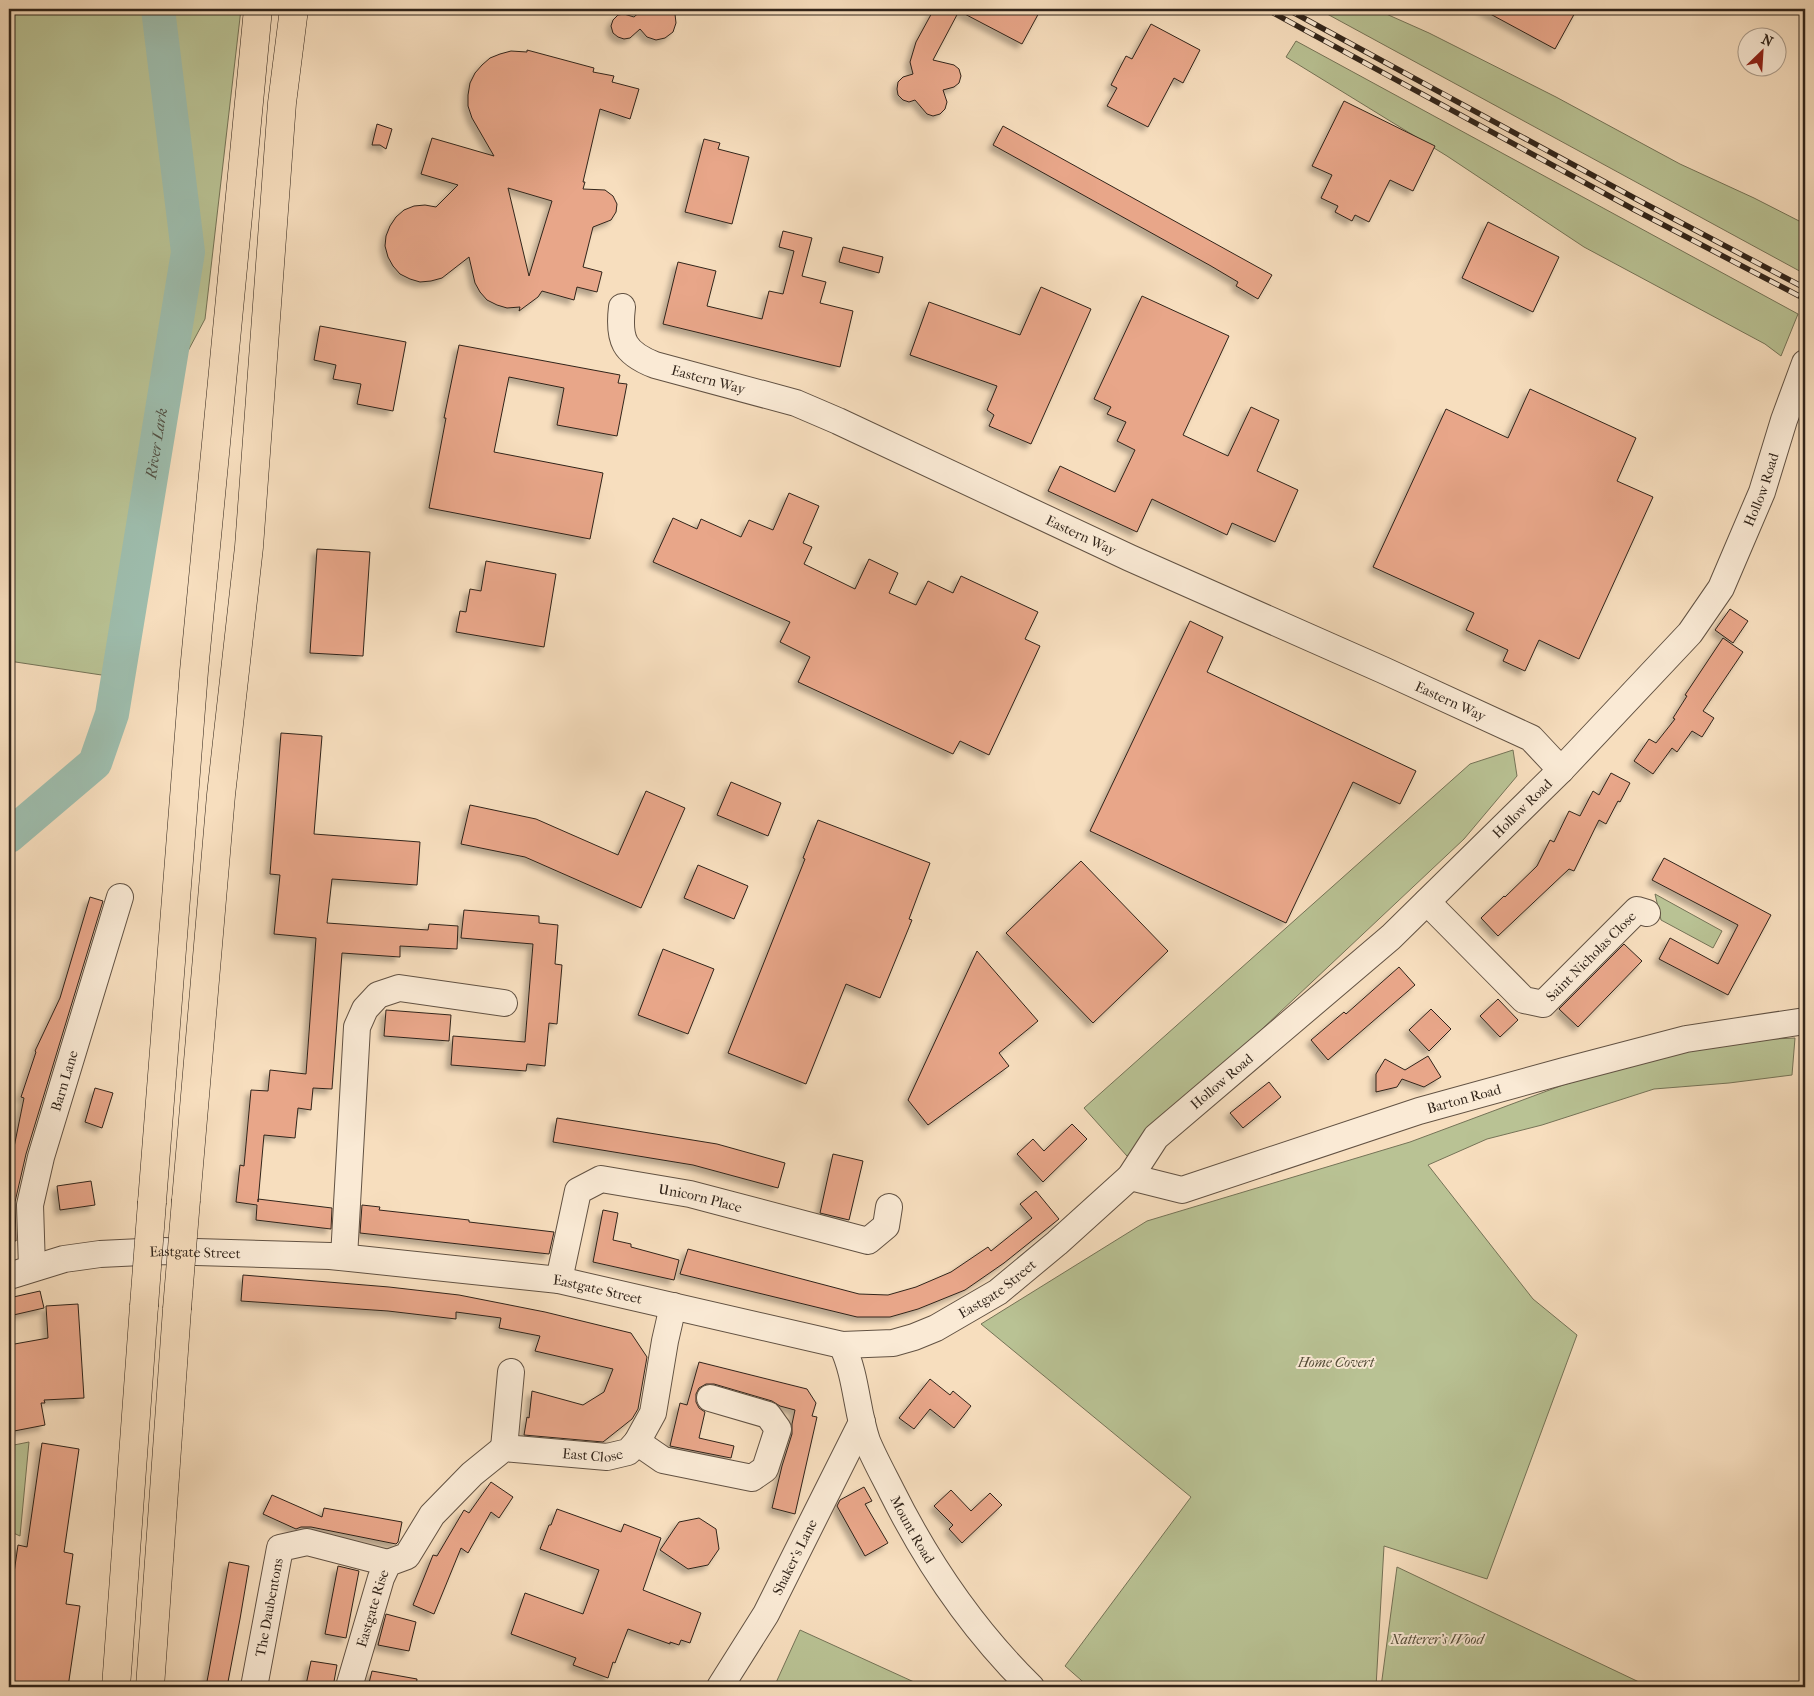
<svg xmlns="http://www.w3.org/2000/svg" width="1814" height="1696" font-family="'IM FELL French Canon',serif">
<style>
.green{fill:#b9c294;stroke:#757357}
.lines{fill:none;stroke-linecap:round;stroke-linejoin:round}
.river{stroke:#9ebdad;stroke-width:34}
.building{fill:#e8a689;stroke:#31241a;fill-rule:evenodd;filter:url(#shadow)}
.minor-casing{stroke:#625243;stroke-width:28}
.highway-casing{stroke:#31241a;stroke-width:29}
.minor{stroke:#faead5;stroke-width:26}
.highway{stroke:#f7debe;stroke-width:28}
.rail-casing{stroke:#31241a;stroke-width:5.5}
.rail{stroke:#faead5;stroke-width:4;stroke-dasharray:11;stroke-linecap:butt}
.highway-bridge-casing{stroke:#31241a;stroke-width:29;stroke-linecap:butt}
.highway-bridge{stroke:#f7debe;stroke-width:28}
.labels{text-anchor:middle;stroke-width:4;stroke-linejoin:round;paint-order:stroke}
.street-label{font-size:14px;fill:#31241a;stroke:#faead5}
.park-label{font-size:14px;font-style:italic;fill:#534c38;stroke:#faead5}
.water-label{font-size:15px;font-style:italic;fill:#525246;stroke:#faead5}
</style>
<defs>
<filter id="shadow"><feDropShadow dx="-4.5" dy="4.5" stdDeviation="2.5" flood-color="#0004"/></filter>
</defs>
<rect width="100%" height="100%" fill="#f7debe"/>
<filter id="stains"><feTurbulence type="fractalNoise" baseFrequency=".004" numOctaves="4"/><feColorMatrix values="0 0 0 0 .2 0 0 0 0 .09 0 0 0 0 .02 0 0 0 .5 -.17"/></filter>
<radialGradient id="worn" r=".72"><stop offset=".6" stop-color="#630" stop-opacity="0"/><stop offset="1" stop-color="#630" stop-opacity=".3"/></radialGradient>
<g class="green">
<polygon points="9,9 241,9 205,319 180,366 128,679 9,661"/>
<polygon points="1318,9 1375,9 1429,33 1556,97 1680,164 1754,198 1805,224 1805,274"/>
<polygon points="1296,41 1798,314 1781,356 1765,344 1584,247 1447,156 1286,57"/>
<polygon points="1513,750 1517,776 1464,839 1127,1156 1084,1108 1470,764"/>
<polygon points="1655,894 1722,931 1713,948 1661,920"/>
<polygon points="1795,1038 1792,1075 1729,1083 1654,1089 1542,1125 1487,1139 1428,1165 1533,1299 1577,1335 1487,1579 1384,1546 1376,1687 1089,1687 1065,1666 1191,1497 981,1324 1147,1221 1410,1142 1563,1085 1710,1042"/>
<polygon points="29,1442 20,1536 9,1531 9,1446"/>
<polygon points="1397,1567 1639,1682 1660,1687 1381,1687"/>
<polygon points="800,1630 925,1687 774,1687"/>
</g>
<g class="lines">
<path class="river" id="s1" d="M9,836L95,763L112,714L188,252L158,9"/>
</g>
<g class="building">
<polygon points="643,9 671,9 675,14 676,23 673,32 665,38 656,40 647,37 640,29 630,38 624,39 618,37 613,33 611,26 613,20 618,15 624,14 634,17"/>
<polygon points="934,9 1041,9 1022,44 959,11 933,60 954,65 959,69 961,76 959,83 954,87 943,90 947,102 945,109 940,114 933,116 927,114 915,100 909,102 903,100 898,95 897,89 898,82 903,77 913,74 910,62 916,42"/>
<polygon points="1481,9 1577,9 1555,49"/>
<polygon points="1151,24 1200,50 1183,83 1174,78 1148,127 1107,106 1117,88 1111,85 1126,56 1132,59"/>
<path d="M527,50L594,68L593,72L614,76L612,82L639,89L630,119L600,109L583,182H585L583,189L605,190L613,196L617,204L616,212L611,220L593,227L583,267L602,272L597,292L577,287L574,300L542,291L538,297L519,311L520,307L507,308L497,305L487,300L480,292L475,283L469,257L442,278L431,281L420,282L410,279L400,274L393,266L388,257L385,246L386,236L390,226L396,217L404,210L414,206L425,205L436,207L458,185L421,174L432,138L494,156L472,118L468,106V95L470,83L475,73L482,65L490,58L500,54L511,51L527,52ZM508,188L552,201L529,276Z"/>
<polygon points="1344,101 1435,146 1413,191 1390,180 1369,222 1355,215 1352,221 1335,212 1338,206 1321,198 1332,175 1312,166"/>
<polygon points="377,124 392,129 386,149 380,145 372,145"/>
<polygon points="1003,126 1272,275 1258,299 1236,286 1238,282 1211,266 993,145"/>
<polygon points="704,139 720,143 718,149 749,157 732,224 685,212"/>
<polygon points="1488,222 1559,257 1533,312 1462,278"/>
<polygon points="783,231 812,238 802,276 826,282 820,303 853,311 840,367 663,324 678,262 716,271 707,306 762,319 769,291 783,294 794,251 779,247"/>
<polygon points="843,247 883,257 879,273 839,262"/>
<polygon points="1041,287 1091,309 1031,444 989,426 994,415 987,410 997,386 910,355 929,302 1020,335"/>
<polygon points="1142,296 1229,336 1183,435 1228,456 1251,407 1279,420 1257,471 1298,490 1275,542 1232,523 1227,535 1152,499 1137,532 1048,491 1060,466 1115,492 1135,450 1117,441 1126,422 1107,414 1111,407 1094,399"/>
<polygon points="320,326 406,342 393,411 357,404 361,384 333,379 336,365 314,360"/>
<polygon points="459,345 620,375 618,383 627,384 617,436 557,425 564,388 509,377 494,452 603,473 590,539 429,508 446,418 444,418"/>
<polygon points="1530,389 1636,438 1617,481 1653,497 1579,659 1539,640 1525,671 1503,661 1508,650 1466,630 1474,613 1373,567 1446,409 1508,438"/>
<polygon points="789,493 819,506 803,543 812,547 804,564 855,589 869,559 898,573 889,593 916,605 928,581 953,593 961,576 1038,612 1025,639 1040,646 989,755 960,741 953,754 798,682 810,657 780,642 790,622 653,562 673,518 697,529 701,519 741,537 749,520 773,530"/>
<polygon points="317,549 370,552 363,656 310,653"/>
<polygon points="486,561 556,574 544,647 456,632 460,611 466,612 470,589 481,591"/>
<polygon points="1730,609 1748,621 1733,643 1715,630"/>
<polygon points="1190,621 1223,637 1207,672 1416,771 1400,804 1353,782 1286,923 1090,831"/>
<polygon points="1723,638 1743,652 1703,711 1714,718 1702,737 1692,731 1677,752 1672,748 1653,774 1634,761 1649,739 1656,743 1675,719 1673,718 1687,696 1685,695"/>
<polygon points="281,733 322,736 314,834 420,842 417,885 332,879 327,923 428,930 429,924 458,926 457,949 400,946 400,957 342,953 332,1089 313,1088 311,1110 298,1108 295,1138 264,1135 258,1202 258,1199 332,1208 331,1229 256,1220 257,1205 236,1202 240,1165 244,1166 251,1090 268,1091 270,1070 306,1074 316,938 274,934 280,875 270,874"/>
<polygon points="1611,773 1630,783 1620,802 1618,801 1606,824 1599,820 1574,871 1569,869 1498,936 1481,918 1504,896 1505,897 1537,866 1550,840 1554,842 1569,811 1580,816 1593,791 1599,795"/>
<polygon points="731,782 781,803 768,836 717,815"/>
<polygon points="646,791 685,808 641,908 525,857 461,844 470,805 536,819 618,855"/>
<polygon points="818,820 930,863 909,919 912,920 880,998 846,984 806,1084 728,1053 805,859 803,858"/>
<polygon points="1664,858 1771,915 1728,995 1659,959 1670,938 1718,964 1738,925 1652,880"/>
<polygon points="1081,861 1168,951 1093,1023 1006,933"/>
<polygon points="698,865 748,886 734,919 684,898"/>
<polygon points="90,897 103,901 26,1154 15,1202 16,1241 9,1240 9,1190 14,1163 11,1162 24,1098 21,1097 36,1052 35,1051 60,998"/>
<polygon points="464,910 539,916 539,923 558,925 555,964 562,965 557,1024 549,1023 545,1066 527,1064 526,1071 451,1065 453,1036 525,1042 533,944 461,938"/>
<polygon points="1624,944 1642,961 1578,1027 1559,1009"/>
<polygon points="663,949 714,969 688,1034 638,1015"/>
<polygon points="977,951 1038,1021 999,1053 1009,1066 928,1125 908,1100"/>
<polygon points="1399,967 1415,985 1328,1060 1311,1040 1344,1012 1346,1014"/>
<polygon points="1498,999 1518,1020 1500,1037 1480,1016"/>
<polygon points="1431,1009 1451,1029 1429,1051 1409,1030"/>
<polygon points="386,1010 451,1015 449,1041 384,1036"/>
<polygon points="1428,1056 1441,1077 1424,1087 1402,1079 1397,1087 1376,1092 1376,1074 1385,1059 1405,1070"/>
<polygon points="1269,1082 1281,1097 1243,1128 1230,1113"/>
<polygon points="95,1088 113,1093 102,1128 85,1122"/>
<polygon points="557,1118 717,1144 785,1163 778,1188 693,1165 553,1142"/>
<polygon points="1072,1124 1087,1139 1043,1182 1017,1154 1033,1139 1044,1151"/>
<polygon points="833,1154 863,1161 849,1220 820,1213"/>
<polygon points="91,1181 95,1205 60,1210 57,1186"/>
<polygon points="1036,1191 1059,1219 1004,1263 965,1290 918,1309 890,1317 857,1317 680,1274 688,1249 859,1294 888,1295 916,1287 951,1272 988,1247 991,1251 1032,1218 1020,1204"/>
<polygon points="362,1205 380,1207 379,1210 469,1220 469,1222 554,1232 549,1254 360,1233"/>
<polygon points="603,1210 618,1213 613,1240 631,1244 631,1247 679,1260 674,1280 593,1262"/>
<polygon points="243,1275 389,1287 459,1295 545,1312 631,1333 647,1357 638,1409 632,1419 603,1442 524,1435 527,1417 529,1418 532,1391 583,1405 604,1392 613,1369 535,1351 540,1336 499,1328 501,1318 456,1312 456,1319 388,1311 241,1301"/>
<polygon points="40,1291 44,1308 9,1316 9,1298"/>
<polygon points="78,1304 84,1398 44,1400 45,1403 41,1403 45,1425 9,1432 9,1402 13,1401 9,1378 9,1345 48,1338 46,1306"/>
<polygon points="699,1362 807,1389 816,1403 812,1416 817,1417 795,1514 772,1508 782,1466 792,1434 792,1424 795,1410 780,1406 772,1401 714,1384 706,1384 699,1388 696,1394 696,1402 699,1408 705,1412 699,1438 734,1446 731,1458 670,1446 680,1403 687,1405"/>
<polygon points="930,1379 950,1395 953,1391 971,1406 954,1428 930,1409 914,1429 899,1418"/>
<polygon points="42,1443 79,1449 64,1552 73,1554 66,1604 80,1606 68,1687 9,1687 9,1608 18,1545 27,1547"/>
<polygon points="491,1482 513,1497 499,1518 491,1512 468,1553 461,1548 434,1614 413,1605 433,1555 437,1556 464,1510 469,1513"/>
<polygon points="864,1487 872,1501 865,1504 888,1543 865,1556 837,1506 840,1500"/>
<polygon points="951,1490 971,1511 990,1493 1002,1505 962,1543 949,1529 953,1525 934,1506"/>
<polygon points="272,1495 322,1517 324,1508 402,1522 398,1542 396,1544 311,1527 301,1527 296,1529 263,1514"/>
<polygon points="557,1509 621,1532 624,1524 661,1538 643,1590 701,1613 690,1643 681,1640 679,1645 670,1642 670,1644 628,1629 615,1663 613,1662 608,1678 573,1665 576,1658 511,1634 525,1593 583,1614 599,1570 540,1549 549,1525 551,1525"/>
<polygon points="699,1518 716,1529 719,1549 708,1565 688,1569 660,1550 679,1522"/>
<polygon points="229,1562 249,1566 240,1619 227,1687 206,1687"/>
<polygon points="338,1566 359,1571 346,1638 325,1634"/>
<polygon points="386,1614 416,1622 409,1651 378,1645"/>
<polygon points="311,1661 337,1665 333,1687 306,1685"/>
<polygon points="372,1671 417,1679 416,1687 368,1687"/>
</g>
<g class="lines">
<defs>
<g id="minor">
<path id="s2" d="M622,307C618,340 624,353 655,365L796,403L838,421L1130,558L1383,670L1531,738L1561,770"/>
<path id="s3" d="M1427,902L1524,1000L1543,1004L1637,910L1647,913"/>
<path id="s4" d="M1130,1177L1182,1190L1419,1111L1564,1071L1686,1039L1805,1021"/>
<polyline points="344,1257 357,1027 365,1009 378,995 399,988 504,1003"/>
<path id="s5" d="M32,1268L30,1205L41,1157L120,897"/>
<path id="s6" d="M9,1276L64,1259L100,1254L162,1251L330,1256L559,1280L842,1345L893,1343L914,1337L936,1328L998,1292L1057,1243L1130,1177L1156,1137L1391,937L1561,770L1690,633L1721,588L1762,492L1784,420L1805,363"/>
<path id="s7" d="M559,1280L578,1191L601,1179L690,1194L868,1241L886,1226L889,1207"/>
<path id="s8" d="M842,1345C857,1377 856,1409 867,1441C874,1458 884,1476 892,1492C928,1564 974,1631 1031,1687"/>
<polyline points="637,1442 663,1460 752,1478 765,1469 778,1429 768,1415 710,1398"/>
<polyline points="504,1448 511,1372"/>
<path id="s9" d="M254,1687L280,1548L307,1542L388,1563"/>
<path id="s10" d="M349,1687L381,1578L388,1563L407,1556L432,1515L472,1474L504,1448L607,1457L628,1452L637,1442L653,1413L665,1341L673,1306"/>
<path id="s11" d="M720,1687L766,1614L862,1422"/>
</g>
<g id="highway">
<polyline points="186,1200 221,795 249,547 282,103 294,9"/>
<polyline points="152,1202 194,671 258,9"/>
<polyline points="116,1687 144,1306"/>
<polyline points="150,1687 177,1309"/>
</g>
</defs>
<use href="#minor" class="minor-casing"/>
<use href="#highway" class="highway-casing"/>
<use href="#minor" class="minor"/>
<use href="#highway" class="highway"/>
<defs>
<g id="rail">
<polyline points="1266,9 1633,209 1805,299"/>
<polyline points="1287,9 1638,200 1805,288"/>
</g>
</defs>
<use href="#rail" class="rail-casing"/>
<use href="#rail" class="rail"/>
<defs>
<g id="highway-bridge">
<polyline points="144,1306 152,1202"/>
<polyline points="177,1309 186,1200"/>
</g>
</defs>
<use href="#highway-bridge" class="highway-bridge-casing"/>
<use href="#highway-bridge" class="highway-bridge"/>
</g>
<g class="labels">
<g class="street-label">
<text dy="5" stroke="none"><textPath href="#s2" startOffset="130">Eastern Way</textPath></text>
<text dy="5" stroke="none"><textPath href="#s6" startOffset="2132">Hollow Road</textPath></text>
<text dy="5" stroke="none"><textPath href="#s2" startOffset="535">Eastern Way</textPath></text>
<text dy="5" stroke="none"><textPath href="#s2" startOffset="940">Eastern Way</textPath></text>
<text dy="5" stroke="none"><textPath href="#s6" startOffset="1728">Hollow Road</textPath></text>
<text dy="5" stroke="none"><textPath href="#s3" startOffset="225">Saint Nicholas Close</textPath></text>
<text dy="5" stroke="none"><textPath href="#s5" startOffset="192">Barn Lane</textPath></text>
<text dy="5" stroke="none"><textPath href="#s6" startOffset="1322">Hollow Road</textPath></text>
<text dy="5" stroke="none"><textPath href="#s4" startOffset="350">Barton Road</textPath></text>
<text dy="5" stroke="none"><textPath href="#s7" startOffset="218">Unicorn Place</textPath></text>
<text dy="5" stroke="none"><textPath href="#s6" startOffset="189">Eastgate Street</textPath></text>
<text dy="5" stroke="none"><textPath href="#s6" startOffset="1014">Eastgate Street</textPath></text>
<text dy="5" stroke="none"><textPath href="#s6" startOffset="594">Eastgate Street</textPath></text>
<text dy="5" stroke="none"><textPath href="#s10" startOffset="386">East Close</textPath></text>
<text dy="5" stroke="none"><textPath href="#s8" startOffset="199">Mount Road</textPath></text>
<text dy="5" stroke="none"><textPath href="#s11" startOffset="150">Shaker's Lane</textPath></text>
<text dy="5" stroke="none"><textPath href="#s9" startOffset="81">The Daubentons</textPath></text>
<text dy="5" stroke="none"><textPath href="#s10" startOffset="82">Eastgate Rise</textPath></text>
</g>
<g class="park-label">
<text x="1336" y="1367">Home Covert</text>
<text x="1437" y="1644">Natterer's Wood</text>
</g>
<g class="water-label">
<text dy="5" stroke="none"><textPath href="#s1" startOffset="439">River Lark</textPath></text>
</g>
</g>
<rect width="1814" height="1696" fill="none" stroke="#f7debe" stroke-width="30"/>
<rect x="10" y="10" width="1794" height="1676" fill="none" stroke="#31241a" stroke-width="2.5"/>
<rect x="15" y="15" width="1784" height="1666" fill="none" stroke="#31241a"/>
<g transform="translate(1762 52) rotate(25)"><circle r="24" fill="#faead5" stroke="#aa9b8a"/>
<path d="M0-4L9 19L0 12L-9 19Z" fill="#8f2418"/>
<text y="-8" font-size="14" font-weight="bold" text-anchor="middle" fill="#31241a">N</text>
</g>
<rect width="100%" height="100%" filter="url(#stains)"/>
<rect width="100%" height="100%" fill="url(#worn)"/>
</svg>
